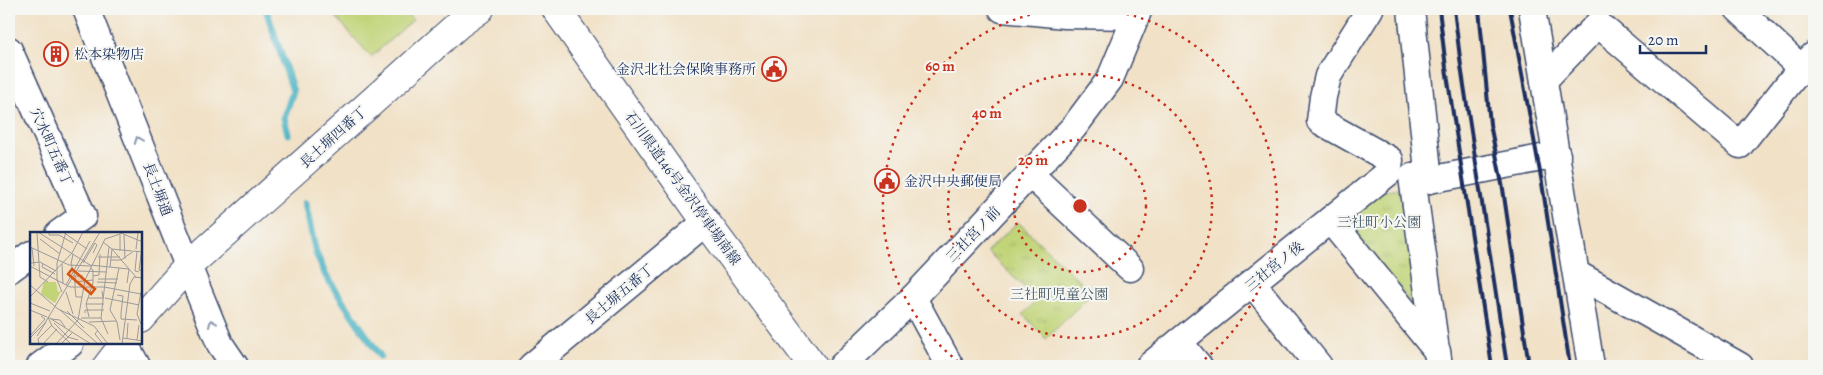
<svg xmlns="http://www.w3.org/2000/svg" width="1823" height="375" font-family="Alegreya,'Noto Serif JP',serif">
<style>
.green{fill:#c1d478;stroke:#6e826b}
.park{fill:url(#park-tufts);stroke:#6e826b}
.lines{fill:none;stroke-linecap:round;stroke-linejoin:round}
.stream{stroke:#46b2c3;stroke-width:7}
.street-casing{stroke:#3b4a6e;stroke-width:29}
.secondary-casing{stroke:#3b4a6e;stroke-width:30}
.street{stroke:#fff;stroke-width:26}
.secondary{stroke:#fff;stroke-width:28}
.rail{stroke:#1b2f5e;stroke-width:4}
.oneway{stroke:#8d97ae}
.ring{fill:none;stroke:#c8321e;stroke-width:2.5;stroke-dasharray:2.5 5}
.labels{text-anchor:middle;stroke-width:4;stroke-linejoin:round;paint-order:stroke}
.poi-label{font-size:14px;fill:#1b2f5e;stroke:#f6f6f2;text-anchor:start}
.street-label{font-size:14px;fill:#1b2f5e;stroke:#f6f6f2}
.park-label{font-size:14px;fill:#445864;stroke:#f6f6f2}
.inset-road{fill:none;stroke:#9b9a9c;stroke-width:1}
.view{fill:#d45514;fill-opacity:0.15;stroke:#d45514;stroke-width:2.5}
.inset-edge{fill:none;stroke:#1b2f5e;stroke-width:2.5}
.centre{fill:#c8321e;stroke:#f6f6f2;stroke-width:2.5}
.ring-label{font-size:15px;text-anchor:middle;font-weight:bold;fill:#c8321e;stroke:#f6f6f2;stroke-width:4;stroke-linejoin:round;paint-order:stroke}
</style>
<defs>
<pattern id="park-tufts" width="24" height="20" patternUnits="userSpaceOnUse" patternTransform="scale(1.25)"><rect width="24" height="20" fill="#c1d478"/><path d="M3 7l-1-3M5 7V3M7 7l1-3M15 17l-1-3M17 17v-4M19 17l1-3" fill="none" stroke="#a5b66a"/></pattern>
</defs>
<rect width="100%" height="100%" fill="#f6f6f2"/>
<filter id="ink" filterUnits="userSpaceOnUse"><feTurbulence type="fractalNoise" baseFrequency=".02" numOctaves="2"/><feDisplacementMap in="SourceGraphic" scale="10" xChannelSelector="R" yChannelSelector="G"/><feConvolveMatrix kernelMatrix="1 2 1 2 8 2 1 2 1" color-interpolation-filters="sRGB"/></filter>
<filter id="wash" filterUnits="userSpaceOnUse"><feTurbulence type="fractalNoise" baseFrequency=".0096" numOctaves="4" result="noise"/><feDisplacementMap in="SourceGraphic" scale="20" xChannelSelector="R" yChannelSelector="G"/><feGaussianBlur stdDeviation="1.12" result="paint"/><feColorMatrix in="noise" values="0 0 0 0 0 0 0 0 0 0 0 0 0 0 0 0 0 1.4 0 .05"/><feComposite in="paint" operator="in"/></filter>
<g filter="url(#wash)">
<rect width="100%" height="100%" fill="#f1e1c6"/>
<polygon class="green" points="329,9 403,9 413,20 371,57"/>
<g class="park">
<polygon points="1400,189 1420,296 1410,302 1348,226 1348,215 1372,193"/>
<polygon points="1018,222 1092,293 1046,339 1023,314 1037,300 987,251"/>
</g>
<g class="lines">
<g class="stream">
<polyline points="266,9 293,91 284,118 288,134"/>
<polyline points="305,203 316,253 326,276 380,356"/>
</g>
</g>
</g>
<g filter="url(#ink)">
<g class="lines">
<defs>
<g id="street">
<polyline points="86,9 188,266 220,344 235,366"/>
<polyline points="1002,9 1065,15 1136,16"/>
<polyline points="1411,9 1429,180"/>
<polyline points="1532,9 1591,366"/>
<polyline points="1738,9 1801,68 1814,55"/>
<polyline points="9,50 83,216 58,234"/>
<polyline points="1544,80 1598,24 1740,145 1801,68"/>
<polyline points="1030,174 1130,268"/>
<polyline points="1412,177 1436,350"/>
<polyline points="1413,177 1429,180 1557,155"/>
<polyline points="1330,220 1437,351 1439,366"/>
<polyline points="9,270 31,254"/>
<polyline points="1577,274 1740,366"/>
<polyline points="1252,283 1319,366"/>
<polyline points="913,298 950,366"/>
<polyline points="1179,342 1199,366"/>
<polyline points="125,344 137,366"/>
<polyline points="40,366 70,344"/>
<polyline points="532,366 706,222"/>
<polyline points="842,366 913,298 1074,127 1110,79 1139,9"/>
<polyline points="1149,366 1388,173 1390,160 1320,121 1323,97 1328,76 1370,9"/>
</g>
<g id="secondary">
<polyline points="556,9 706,222 813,366"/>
<polyline points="141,319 188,266 459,24 480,9"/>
<polyline points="107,366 124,344"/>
</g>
</defs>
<use href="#street" class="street-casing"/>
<use href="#secondary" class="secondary-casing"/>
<use href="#street" class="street"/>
<use href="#secondary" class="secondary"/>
<g class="rail">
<polyline points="1439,9 1446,68 1492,366"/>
<polyline points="1454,9 1461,66 1507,366"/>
<polyline points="1479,9 1490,124 1503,189 1529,366"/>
<polyline points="1510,9 1542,183 1570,366"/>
</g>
</g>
<defs><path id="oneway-chevron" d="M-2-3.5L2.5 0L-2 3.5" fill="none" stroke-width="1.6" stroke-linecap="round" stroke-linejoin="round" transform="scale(1.25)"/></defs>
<g class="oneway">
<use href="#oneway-chevron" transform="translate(138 140) rotate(-111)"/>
<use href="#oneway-chevron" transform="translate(212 323) rotate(-113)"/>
</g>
</g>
<g class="ring">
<circle cx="1080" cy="206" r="66"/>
<circle cx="1080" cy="206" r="132"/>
<path d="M964 366A198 198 0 0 1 1063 9M1097 9A198 198 0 0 1 1196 366"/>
</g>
<defs>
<symbol id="building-ring" viewBox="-11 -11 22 22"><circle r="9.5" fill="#f6f6f2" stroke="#c8321e" stroke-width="1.5"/><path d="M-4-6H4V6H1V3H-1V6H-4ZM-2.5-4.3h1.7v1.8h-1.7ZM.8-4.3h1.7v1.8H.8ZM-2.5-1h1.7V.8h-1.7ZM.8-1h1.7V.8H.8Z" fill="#c8321e"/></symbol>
<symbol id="civic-ring" viewBox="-11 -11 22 22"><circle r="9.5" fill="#f6f6f2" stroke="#c8321e" stroke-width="1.5"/><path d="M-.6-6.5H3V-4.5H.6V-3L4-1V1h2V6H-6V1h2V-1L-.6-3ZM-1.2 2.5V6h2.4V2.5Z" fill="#c8321e"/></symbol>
</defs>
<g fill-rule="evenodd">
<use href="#building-ring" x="42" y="40" width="28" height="28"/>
<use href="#civic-ring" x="760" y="55" width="28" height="28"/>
<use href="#civic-ring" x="873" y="167" width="28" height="28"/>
</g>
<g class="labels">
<g class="poi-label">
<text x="74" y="59">松本染物店</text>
<text x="756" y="74" text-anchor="end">金沢北社会保険事務所</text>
<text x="904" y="186">金沢中央郵便局</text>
</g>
<g class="street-label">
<text transform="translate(333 137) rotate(-42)" y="5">長土塀四番丁</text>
<text transform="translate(52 147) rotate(66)" y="5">穴水町五番丁</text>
<text transform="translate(683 188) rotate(54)" y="5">石川県道146号金沢停車場南線</text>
<text transform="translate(158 189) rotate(69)" y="5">長土塀通</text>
<text transform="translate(973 234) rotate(-46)" y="5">三社宮ノ前</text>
<text transform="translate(1274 266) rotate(-39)" y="5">三社宮ノ後</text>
<text transform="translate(619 294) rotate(-40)" y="5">長土塀五番丁</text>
</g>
<g class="park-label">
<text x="1379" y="227">三社町小公園</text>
<text x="1059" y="299">三社町児童公園</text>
</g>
</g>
<g transform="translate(30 232)">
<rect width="112" height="112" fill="#f1e1c6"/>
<path d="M14,50H26L28,60L31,59L25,71L11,62Z" fill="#c1d478"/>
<path class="inset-road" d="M8,0L60,33L99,37L106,45M19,0V3H29L43,11M33,0L57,17M7,1L10,45L18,50M93,2L113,10M90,3V19M94,3L95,27M10,7L30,22M73,10L82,17L80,35M0,15L39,33L61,34M2,16L4,34M112,16L109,38L113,39M106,17L108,1M107,19L105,39L109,40M42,21L53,0M43,22L41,32L44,41M68,25H90M81,28H91L104,19L113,20M0,31L10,30L26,39M53,31L65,11L67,13L63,21M13,32L12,35L25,42M32,32L33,52M0,34L40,55H74L111,62M89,36L80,78L87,90L90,108M48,39L77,40M63,44L69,43L70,22M68,47H88M44,50L63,48M67,50L87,51M97,51L99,37L82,17L102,19M0,53L28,77L64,94L78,112M36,53L60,9M45,56V44H53M45,56L46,65H52M32,60L27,48V31L36,0M36,60L43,82M111,60L107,82L113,97M87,63L93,64L91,81M0,65L42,21M58,66H73L72,59M75,66L109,73M0,71L20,79M56,72H74M0,78L17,85M30,78L68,112M37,79L54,96M55,81V78H74M91,81V87L107,88M18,85L61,112M18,85L22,94L41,112M59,85L56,72L63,51V38L60,36M51,86H71M21,87L30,88L35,95M59,90L86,89M24,91L38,105L48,108M68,98L65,102L73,112M78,102L71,86L79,15M0,104L15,87L11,84M7,104L16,90M0,106L15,91L70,0M93,106L113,109M97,106L98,91M107,108L109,93M9,112L8,107L22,93M16,112H13L27,97M26,112L48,88L55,48L75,7L96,0M31,112L42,101M92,112L100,52L104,45L113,46"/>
<path class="view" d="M42,37L65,57L61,62L38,42Z"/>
<rect width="112" height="112" class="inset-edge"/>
</g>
<circle cx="1080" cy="206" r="8" class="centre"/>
<g class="ring-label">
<text x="940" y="71">60 m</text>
<text x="987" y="118">40 m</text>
<text x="1033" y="165">20 m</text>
</g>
<rect width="1823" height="375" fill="none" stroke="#f6f6f2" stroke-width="30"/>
<path d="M1640 45v8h66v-8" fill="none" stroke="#1b2f5e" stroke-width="2.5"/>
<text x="1648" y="45" font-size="15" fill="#1b2f5e" stroke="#f6f6f2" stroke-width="4" paint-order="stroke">20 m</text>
</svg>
